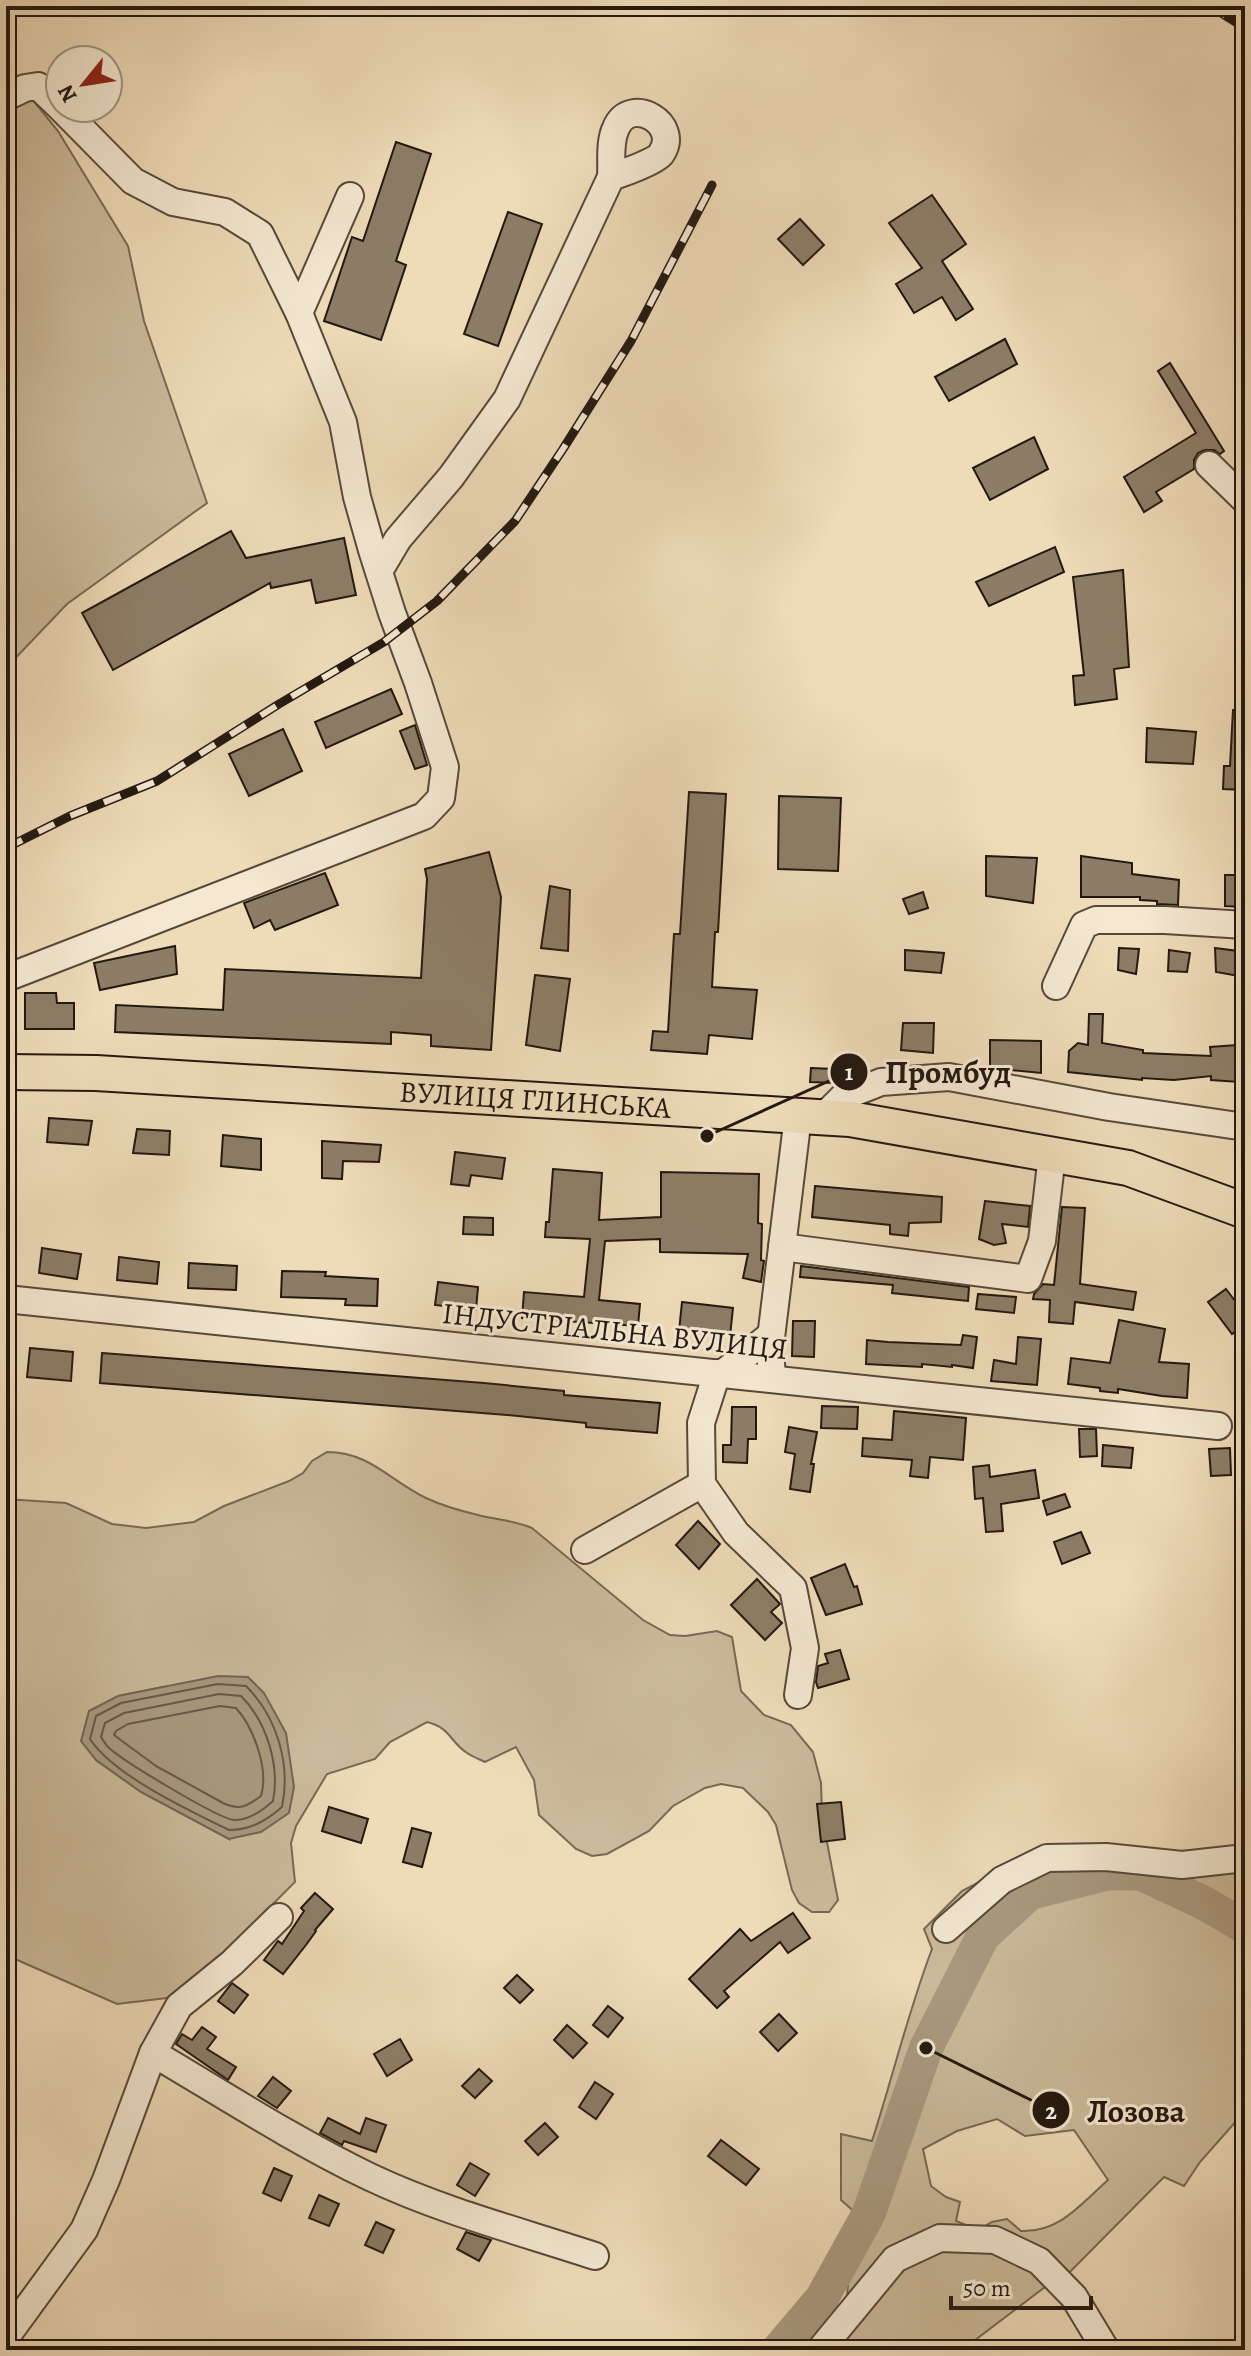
<svg xmlns="http://www.w3.org/2000/svg" width="1251" height="2356" font-family="Alegreya,serif">
<style>
.green{fill:#cbba9b;stroke:#776956;stroke-width:2;fill-rule:evenodd}
.water{fill:#a9997f;stroke:#736553;stroke-width:2}
.lines{fill:none;stroke-linecap:round;stroke-linejoin:round}
.shore{stroke:#665848;stroke-width:2}
.river{stroke:#a9997f;stroke-width:34}
.building{fill:#8d7d67;stroke:#231810;stroke-width:2}
.minor-casing{stroke:#56493a;stroke-width:30}
.major-casing{stroke:#231810;stroke-width:38}
.minor{stroke:#f4e8d1;stroke-width:26}
.major{stroke:#eedbb8;stroke-width:34}
.rail-casing{stroke:#231810;stroke-width:9}
.rail{stroke:#f4e8d1;stroke-width:6;stroke-dasharray:18;stroke-linecap:butt}
.labels{text-anchor:middle;stroke-width:6;stroke-linejoin:round;paint-order:stroke}
.street-label{font-size:30px;fill:#231810;stroke:#f4e8d1}
.leader{fill:none;stroke:#231810;stroke-width:3}
.callout-dot{fill:#231810;stroke:#f4e8d1;stroke-width:3}
.mark-label{font-size:24px;text-anchor:middle;font-weight:bold;fill:#fff}
.callout-label{font-size:32px;text-anchor:middle;font-weight:bold;fill:#231810;stroke:#f4e8d1;stroke-width:6;stroke-linejoin:round;paint-order:stroke}
</style>
<rect width="100%" height="100%" fill="#eedbb8"/>
<filter id="stains"><feTurbulence type="fractalNoise" baseFrequency=".0025" numOctaves="4"/><feColorMatrix values="0 0 0 0 .2 0 0 0 0 .09 0 0 0 0 .02 0 0 0 .5 -.17"/></filter>
<radialGradient id="worn" r=".72"><stop offset=".6" stop-color="#630" stop-opacity="0"/><stop offset="1" stop-color="#630" stop-opacity=".3"/></radialGradient>
<g class="green">
<polygon points="6,67 58,131 128,246 144,321 207,503 67,604 6,668"/>
<path d="M327,1452C370,1452 390,1481 426,1498C441,1505 461,1511 478,1515C497,1520 514,1520 532,1528L643,1620L670,1635L685,1636L717,1631L732,1637L741,1691L764,1715L791,1725L813,1752L821,1783L822,1816L838,1900L829,1912H812L799,1903L792,1890L776,1825L768,1812L743,1788L721,1784L705,1788L673,1806L649,1831L607,1854L592,1856L576,1849L539,1815L534,1780L516,1747L485,1762C479,1759 473,1757 467,1753C449,1741 451,1728 427,1722L390,1742L375,1759L327,1774L296,1826L291,1843L295,1882L196,1981L167,1998L117,2004L6,1955V1499L66,1503L112,1524L146,1528L194,1522L224,1506L289,1481L303,1473L312,1461ZM163,1687L229,1839L141,1792L96,1760L118,1696Z"/>
<path d="M1129,1848L1159,1849L1170,1857L1245,1849V2111L1200,2162L1184,2186L1164,2177L1060,2282L1045,2287L962,2350H811L846,2310L850,2257L869,2233L858,2215L841,2200V2134L872,2141C893,2076 908,2012 932,1949L924,1929L962,1891L996,1873ZM997,2119L1025,2136L1074,2130L1108,2180C1081,2204 1059,2233 1021,2231L1007,2219L992,2222L978,2230L956,2221L960,2202L946,2197L931,2186L923,2149L957,2131Z"/>
</g>
<polygon class="water" points="218,1676 248,1677 264,1693 286,1733 294,1787 289,1813 261,1832 229,1839 141,1792 96,1760 81,1741 89,1711 118,1696"/>
<g class="lines">
<g class="shore">
<path d="M218,1684L246,1686C277,1717 291,1764 282,1807C266,1821 250,1830 229,1830C190,1811 113,1775 90,1739L96,1716L121,1703Z"/>
<path d="M219,1694L241,1696C267,1722 280,1766 273,1801C263,1810 248,1821 234,1820C219,1819 121,1760 108,1747C106,1745 103,1740 101,1737L105,1723L124,1713Z"/>
<path d="M220,1706L236,1708C254,1728 269,1770 261,1796C247,1806 240,1811 223,1803L156,1766L114,1735L116,1731L128,1724Z"/>
</g>
<polyline class="river" points="778,2350 822,2298 869,2213 926,2048 983,1936 1030,1893 1109,1873 1142,1874 1204,1903 1245,1927"/>
</g>
<g class="building">
<polygon points="396,142 431,154 396,261 406,265 381,340 324,321 352,237 363,241"/>
<polygon points="932,195 966,244 942,261 973,309 956,320 942,297 914,313 896,284 922,268 889,223"/>
<polygon points="508,212 542,224 498,346 464,334"/>
<polygon points="800,219 824,245 803,265 778,239"/>
<polygon points="1005,339 1017,364 949,401 935,377"/>
<polygon points="1170,363 1224,451 1220,454 1214,450 1205,450 1198,453 1194,460 1194,469 1156,492 1162,501 1144,512 1124,477 1196,433 1158,371"/>
<polygon points="1034,437 1048,469 990,500 973,468"/>
<polygon points="231,531 246,558 344,538 356,595 316,603 311,580 271,588 270,583 113,670 82,613"/>
<polygon points="1055,547 1064,572 989,606 976,582"/>
<polygon points="1123,570 1129,667 1114,669 1117,699 1075,705 1073,676 1084,675 1073,577"/>
<polygon points="391,689 402,714 326,748 315,722"/>
<polygon points="1233,710 1245,711 1245,790 1223,789 1224,766 1230,766"/>
<polygon points="415,725 427,765 415,769 400,731"/>
<polygon points="1147,728 1196,732 1193,764 1146,762"/>
<polygon points="283,729 302,771 249,796 229,754"/>
<polygon points="689,792 726,794 718,932 715,932 712,987 757,990 752,1039 709,1035 707,1054 651,1050 653,1031 668,1032 674,934 680,934"/>
<polygon points="779,796 841,798 838,871 778,869"/>
<polygon points="489,852 501,897 491,1050 431,1046 431,1035 391,1032 391,1044 115,1032 116,1005 223,1010 225,969 421,978 427,879 425,869"/>
<polygon points="986,856 1037,858 1033,903 986,896"/>
<polygon points="1081,856 1132,863 1132,874 1179,880 1178,905 1157,904 1157,901 1140,900 1140,897 1081,897"/>
<polygon points="325,873 338,905 275,930 270,920 254,928 244,903"/>
<polygon points="1225,875 1245,875 1245,907 1225,906"/>
<polygon points="550,886 570,890 568,951 541,948"/>
<polygon points="923,892 928,908 909,914 903,899"/>
<polygon points="175,946 177,974 100,990 94,963"/>
<polygon points="1119,948 1139,949 1136,974 1118,970"/>
<polygon points="1215,948 1238,951 1239,976 1216,972"/>
<polygon points="905,950 944,953 941,973 905,970"/>
<polygon points="1169,950 1190,953 1187,972 1168,971"/>
<polygon points="535,975 570,979 560,1051 526,1045"/>
<polygon points="25,993 56,993 57,1003 74,1003 74,1029 25,1029"/>
<polygon points="1089,1014 1103,1014 1102,1043 1143,1050 1143,1053 1211,1056 1210,1047 1237,1045 1239,1082 1211,1080 1211,1076 1174,1080 1142,1078 1142,1080 1068,1072 1069,1051 1078,1043 1088,1045"/>
<polygon points="903,1023 934,1023 933,1053 901,1050"/>
<polygon points="990,1040 1041,1041 1041,1073 990,1068"/>
<polygon points="811,1068 834,1069 833,1083 810,1082"/>
<polygon points="49,1118 92,1121 88,1145 47,1142"/>
<polygon points="137,1129 170,1131 169,1155 133,1153"/>
<polygon points="223,1135 261,1139 261,1170 221,1166"/>
<polygon points="322,1141 381,1145 379,1162 343,1161 342,1179 322,1178"/>
<polygon points="455,1152 505,1158 502,1179 471,1175 469,1186 451,1184"/>
<polygon points="553,1169 602,1173 599,1220 661,1217 661,1172 759,1174 758,1223 762,1224 761,1260 764,1261 761,1282 743,1278 748,1254 660,1252 660,1239 605,1241 599,1300 640,1304 638,1326 522,1318 524,1292 584,1297 590,1239 545,1237 546,1222 549,1222"/>
<polygon points="815,1186 942,1197 941,1222 909,1223 908,1236 890,1234 890,1225 812,1217"/>
<polygon points="985,1201 1030,1206 1028,1227 1002,1224 1006,1243 994,1245 979,1239"/>
<polygon points="1062,1207 1085,1208 1080,1284 1136,1292 1133,1310 1075,1302 1073,1324 1049,1322 1050,1300 1033,1299 1034,1294 1043,1284 1054,1285"/>
<polygon points="464,1217 493,1218 493,1235 463,1234"/>
<polygon points="42,1248 81,1254 77,1279 39,1273"/>
<polygon points="119,1257 159,1262 157,1284 117,1280"/>
<polygon points="189,1263 237,1266 236,1290 188,1288"/>
<polygon points="801,1266 969,1287 968,1301 892,1293 893,1285 800,1277"/>
<polygon points="282,1271 326,1272 325,1276 378,1279 377,1306 345,1305 346,1299 281,1297"/>
<polygon points="438,1282 478,1287 476,1310 435,1305"/>
<polygon points="1226,1289 1245,1314 1245,1324 1232,1334 1208,1302"/>
<polygon points="978,1294 1016,1297 1014,1313 976,1309"/>
<polygon points="682,1302 733,1308 730,1336 679,1331"/>
<polygon points="1119,1320 1165,1329 1159,1362 1189,1364 1187,1398 1162,1396 1118,1389 1118,1393 1100,1391 1100,1388 1068,1384 1071,1358 1110,1363"/>
<polygon points="793,1321 815,1321 814,1357 792,1356"/>
<polygon points="963,1335 977,1337 973,1368 952,1365 952,1367 922,1364 922,1367 866,1364 867,1340 888,1342 961,1345"/>
<polygon points="1018,1337 1041,1339 1037,1385 991,1381 994,1360 1016,1364"/>
<polygon points="30,1348 73,1352 71,1381 27,1377"/>
<polygon points="102,1353 484,1383 564,1391 564,1395 660,1403 657,1433 586,1427 586,1423 507,1415 100,1383"/>
<polygon points="822,1406 858,1407 857,1429 821,1428"/>
<polygon points="732,1407 756,1407 756,1439 748,1439 747,1463 723,1462 723,1445 731,1445"/>
<polygon points="894,1411 966,1418 963,1460 930,1457 928,1478 910,1476 912,1460 862,1456 863,1438 892,1440"/>
<polygon points="789,1427 817,1432 811,1464 814,1464 810,1492 790,1489 795,1454 785,1452"/>
<polygon points="1079,1429 1096,1429 1097,1456 1080,1457"/>
<polygon points="1103,1445 1133,1448 1131,1468 1102,1466"/>
<polygon points="1230,1448 1231,1475 1211,1476 1209,1449"/>
<polygon points="989,1465 990,1477 1035,1470 1039,1498 1001,1504 1003,1531 986,1532 983,1498 975,1499 973,1467"/>
<polygon points="1065,1494 1070,1507 1047,1515 1043,1501"/>
<polygon points="698,1521 720,1544 699,1569 676,1545"/>
<polygon points="1081,1532 1090,1553 1062,1564 1054,1542"/>
<polygon points="845,1564 854,1587 857,1586 862,1604 826,1615 811,1578"/>
<polygon points="757,1579 780,1604 771,1612 782,1623 765,1640 731,1605"/>
<polygon points="840,1650 849,1679 818,1688 816,1682 818,1666 828,1663 825,1654"/>
<polygon points="841,1802 845,1839 821,1842 817,1804"/>
<polygon points="329,1807 368,1819 361,1843 322,1831"/>
<polygon points="412,1828 431,1833 422,1867 403,1862"/>
<polygon points="315,1893 333,1909 315,1930 316,1931 306,1945 283,1974 264,1960 278,1941 282,1944 304,1911 301,1908"/>
<polygon points="793,1913 810,1938 788,1953 780,1942 724,1991 729,1997 717,2008 689,1979 740,1929 751,1941"/>
<polygon points="517,1975 533,1990 520,2003 504,1988"/>
<polygon points="232,1983 248,1995 234,2013 218,2001"/>
<polygon points="608,2006 623,2018 608,2037 593,2025"/>
<polygon points="779,2014 797,2033 778,2051 760,2032"/>
<polygon points="567,2025 587,2043 573,2058 554,2040"/>
<polygon points="202,2027 216,2037 207,2049 236,2067 228,2080 176,2044 182,2034 192,2040"/>
<polygon points="400,2039 412,2060 387,2076 374,2054"/>
<polygon points="479,2069 492,2081 475,2098 462,2086"/>
<polygon points="273,2077 291,2091 277,2108 258,2096"/>
<polygon points="595,2082 613,2094 596,2119 579,2107"/>
<polygon points="328,2118 360,2134 366,2118 386,2125 376,2152 344,2141 342,2145 320,2133"/>
<polygon points="545,2123 558,2137 538,2155 525,2141"/>
<polygon points="721,2140 759,2169 746,2185 708,2156"/>
<polygon points="470,2163 489,2174 475,2196 457,2185"/>
<polygon points="274,2168 292,2176 281,2201 263,2193"/>
<polygon points="319,2195 339,2204 329,2226 309,2218"/>
<polygon points="376,2222 394,2230 383,2253 365,2245"/>
<polygon points="466,2232 491,2240 479,2261 457,2249"/>
</g>
<g class="lines">
<defs>
<g id="minor">
<polyline points="6,97 25,88 38,86 60,107"/>
<polyline points="61,108 133,181 173,202 225,212 260,234 299,313"/>
<polyline points="1209,465 1245,500"/>
<path d="M379,571L398,539L451,477L507,399L611,177C612,162 609,142 616,128C630,94 682,124 661,154C655,162 623,173 611,177"/>
<polyline points="6,978 424,816 441,798 445,767 418,683 392,613 372,550 357,497 343,422 299,313 350,196"/>
<polyline points="1056,986 1084,925 1096,920 1165,920 1245,925"/>
<polyline points="823,1117 843,1097 881,1082 949,1077 1109,1107 1245,1127"/>
<polyline points="782,1247 1028,1279 1042,1241 1052,1155"/>
<polyline points="6,1299 1218,1426"/>
<polyline points="717,1373 701,1423 702,1484 736,1533 793,1588 805,1648 798,1695"/>
<polyline points="722,1374 771,1335"/>
<polyline points="772,1379 770,1346 798,1116"/>
<polyline points="585,1550 702,1484"/>
<polyline points="946,1929 1002,1880 1047,1858 1106,1857 1182,1865 1245,1858"/>
<path d="M153,2053C224,2095 295,2141 370,2177C442,2211 519,2231 595,2256"/>
<polyline points="6,2337 84,2230 106,2180 153,2053 179,2006 232,1963 279,1917"/>
<polyline points="820,2350 895,2259 940,2238 995,2240 1039,2261 1074,2297 1106,2350"/>
</g>
<g id="major">
<path id="s1" d="M6,1072L96,1073L850,1119L1128,1168L1245,1211"/>
</g>
</defs>
<use href="#minor" class="minor-casing"/>
<use href="#major" class="major-casing"/>
<use href="#minor" class="minor"/>
<use href="#major" class="major"/>
<defs>
<g id="rail">
<polyline points="1210,6 1245,28"/>
<polyline points="6,848 70,816 157,781 279,704 384,642 437,601 515,521 563,449 631,341 712,185"/>
</g>
</defs>
<use href="#rail" class="rail-casing"/>
<use href="#rail" class="rail"/>
</g>
<g class="labels">
<g class="street-label">
<text dy="10" stroke="none"><textPath href="#s1" startOffset="530">ВУЛИЦЯ ГЛИНСЬКА</textPath></text>
<text transform="translate(615 1331) rotate(6)" y="10">ІНДУСТРІАЛЬНА ВУЛИЦЯ</text>
</g>
</g>
<path class="leader" d="M707 1136L849 1072M926 2048L1051 2110"/>
<g class="callout-dot">
<circle cx="707" cy="1136" r="8"/>
<circle cx="926" cy="2048" r="8"/>
<circle cx="849" cy="1072" r="20"/>
<circle cx="1051" cy="2110" r="20"/>
</g>
<g class="mark-label">
<text x="849" y="1080">1</text>
<text x="1051" y="2119">2</text>
</g>
<g class="callout-label">
<text x="948" y="1083">Промбуд</text>
<text x="1136" y="2122">Лозова</text>
</g>
<rect width="1251" height="2356" fill="none" stroke="#eedbb8" stroke-width="32"/>
<rect x="8" y="8" width="1235" height="2340" fill="none" stroke="#231810" stroke-width="4"/>
<rect x="16" y="16" width="1219" height="2324" fill="none" stroke="#231810" stroke-width="2"/>
<g transform="translate(84 84) rotate(240)"><circle r="38" fill="#f4e8d1" stroke="#a09584" stroke-width="2"/>
<path d="M0-6L14 30L0 20L-14 30Z" fill="#8f2418"/>
<text y="-12" font-size="22" font-weight="bold" text-anchor="middle" fill="#231810">N</text>
</g>
<path d="M951 2296v12h140v-12" fill="none" stroke="#231810" stroke-width="4"/>
<text x="963" y="2296" font-size="24" fill="#231810" stroke="#f4e8d1" stroke-width="6" paint-order="stroke">50 m</text>
<rect width="100%" height="100%" filter="url(#stains)"/>
<rect width="100%" height="100%" fill="url(#worn)"/>
</svg>
